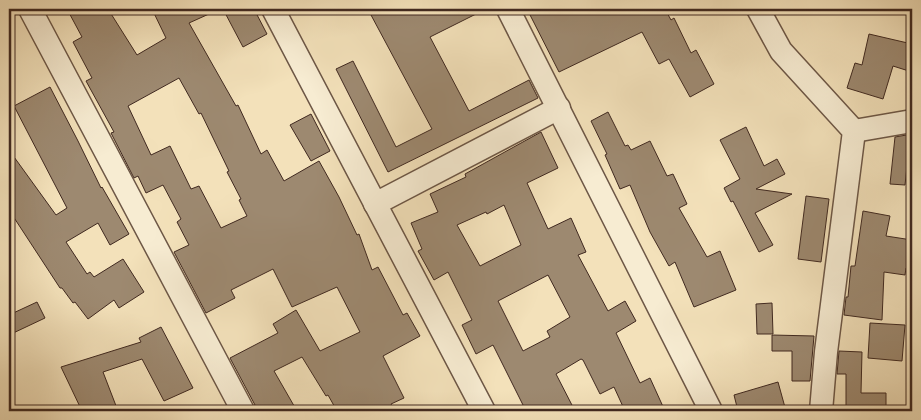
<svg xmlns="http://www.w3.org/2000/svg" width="921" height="420" font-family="'IM FELL Double Pica',serif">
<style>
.building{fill:#9d8970;stroke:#402920;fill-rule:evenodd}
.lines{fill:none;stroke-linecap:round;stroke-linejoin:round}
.minor-casing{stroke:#6d5746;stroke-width:25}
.minor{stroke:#f7ecd2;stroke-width:22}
</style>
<rect width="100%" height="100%" fill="#f3e1ba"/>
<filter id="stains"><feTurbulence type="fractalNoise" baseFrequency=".004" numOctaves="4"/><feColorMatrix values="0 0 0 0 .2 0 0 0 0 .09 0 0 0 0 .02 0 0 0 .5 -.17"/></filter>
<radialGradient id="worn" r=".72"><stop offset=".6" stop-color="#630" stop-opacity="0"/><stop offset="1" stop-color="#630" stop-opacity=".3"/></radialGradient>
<g class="building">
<path d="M67,9H108L137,55L166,38L152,9H220L189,23L236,106L238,105L261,154L267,150L284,181L319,161L339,197L357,235L359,234L372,270L378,267L403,315L407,313L420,336L383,356L404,398L391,404L395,411H337L328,395L326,396L302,357L274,371L297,411H256L255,405L230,358L278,333L273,324L296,310L320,351L360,332L337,287L292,307L273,269L231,290L235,298L206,313L174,252L189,245L177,222L181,219L163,185L146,193L138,176L134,178L111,133L114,132L86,81L92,78L73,42L82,37ZM179,78L199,114L201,113L229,171L227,172L241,199L239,200L247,216L221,228L199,186L191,189L170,146L151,155L128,106Z"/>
<polygon points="223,9 254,9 267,34 243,47"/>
<polygon points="383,9 486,9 430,37 469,111 529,80 538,98 388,172 336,69 353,61 396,147 432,129 371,15"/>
<polygon points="527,9 665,9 671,20 674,18 691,53 696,50 714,84 690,97 669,59 659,64 642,32 559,72"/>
<polygon points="869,34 912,44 912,72 893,66 883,99 847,88 855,63 862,65"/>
<polygon points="50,87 78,141 101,188 102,187 129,234 110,245 98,223 66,242 87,274 90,272 94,277 123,259 144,292 119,308 114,300 88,319 75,302 73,303 62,288 60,288 9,210 9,150 56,215 67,208 14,106"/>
<polygon points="608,112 625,146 628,145 631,150 650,141 667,176 673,174 687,204 679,208 707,257 720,251 736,290 694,307 675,262 669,266 650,232 630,185 620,189 605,155 607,154 591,121"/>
<polygon points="311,114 330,151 311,161 290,125"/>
<polygon points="746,127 764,166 777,159 785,174 756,189 792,194 755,213 773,245 759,252 733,201 731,202 724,188 740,179 720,140"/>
<path d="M541,132L558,168L527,183L548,229L571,218L586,252L578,255L608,311L625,301L636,321L616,333L640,383L650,378L665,411H625L614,387L600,394L583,360L581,359L556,374L575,411H526L493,345L476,354L462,325L472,320L448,272L434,280L418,251L422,249L411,223L438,212L430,194L466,177L465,174ZM504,205L521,245L480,266L457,225L486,212L487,214ZM548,275L570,317L547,331L550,337L523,351L498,301Z"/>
<polygon points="912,134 912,157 908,157 905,185 890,184 895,137"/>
<polygon points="806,196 829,199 821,262 798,259"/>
<polygon points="863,211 890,216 886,236 912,240 912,269 906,268 905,275 884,272 882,320 844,315 846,297 848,297 851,266 855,266"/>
<polygon points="37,302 45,318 9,335 9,315"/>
<polygon points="772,303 773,334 757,334 756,304"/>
<polygon points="870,323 905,325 902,361 868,358"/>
<polygon points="161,327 193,388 164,401 142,359 103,372 118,411 82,411 61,367 141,342 139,338"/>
<polygon points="772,335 814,336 810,381 792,381 792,351 772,351"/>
<polygon points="839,351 862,352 861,393 886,393 886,411 846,411 846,374 837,374"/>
<polygon points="778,382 786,411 738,411 734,395"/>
</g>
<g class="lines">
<defs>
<g id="minor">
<polyline points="30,9 243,411"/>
<polyline points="273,9 484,411"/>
<polyline points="508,9 711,411"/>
<polyline points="758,9 781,51 854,131 826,352 821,411"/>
<polyline points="854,131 912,121"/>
<polyline points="375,204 559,108"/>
</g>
</defs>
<use href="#minor" class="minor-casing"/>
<use href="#minor" class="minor"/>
</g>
<rect width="921" height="420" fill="none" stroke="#f3e1ba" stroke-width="30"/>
<rect x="10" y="10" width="901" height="400" fill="none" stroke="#402920" stroke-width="2.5"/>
<rect x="15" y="15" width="891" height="390" fill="none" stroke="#402920"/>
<rect width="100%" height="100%" filter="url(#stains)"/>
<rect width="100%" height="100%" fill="url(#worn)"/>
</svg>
